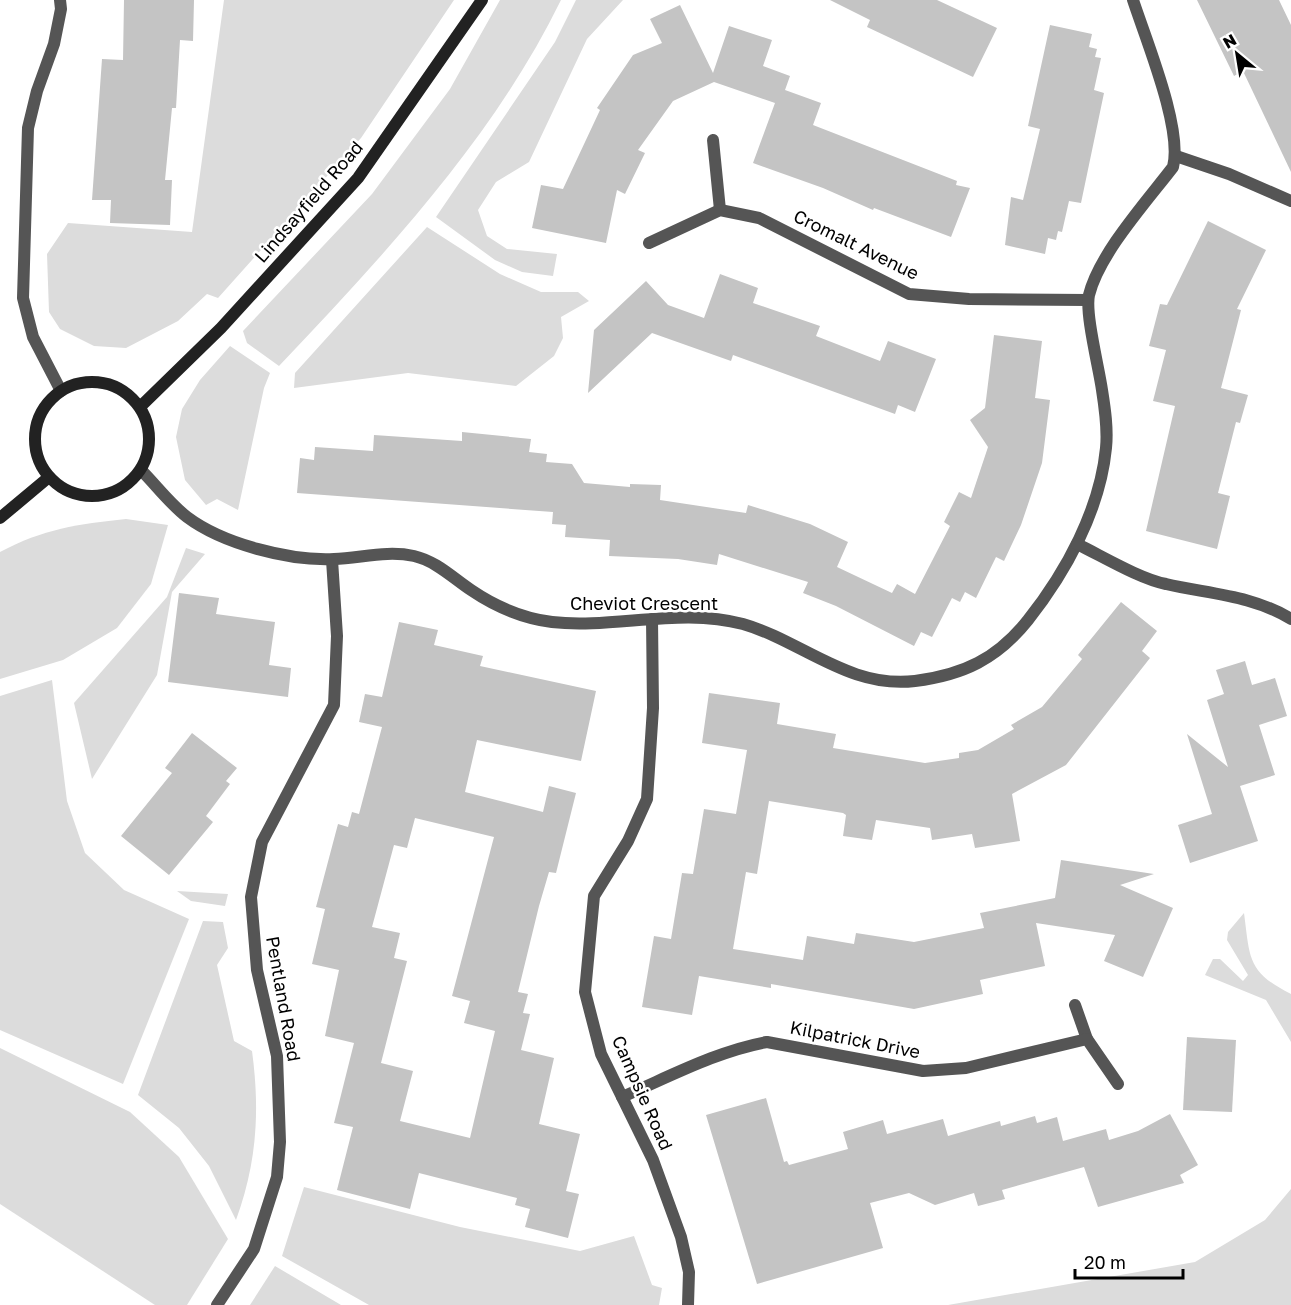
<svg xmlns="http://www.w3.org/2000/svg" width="1291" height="1305" font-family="'Golos Text',sans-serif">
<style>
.green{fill:#dcdcdc}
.building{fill:#c4c4c4;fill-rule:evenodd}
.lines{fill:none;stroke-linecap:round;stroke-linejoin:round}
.street{stroke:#555;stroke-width:12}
.secondary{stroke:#222;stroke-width:12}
.labels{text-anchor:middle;stroke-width:5;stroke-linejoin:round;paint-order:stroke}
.street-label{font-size:18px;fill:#000;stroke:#fff}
</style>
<rect width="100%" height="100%" fill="#fff"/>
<g class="green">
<polygon points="224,0 454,0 361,138 218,298 207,294 178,321 126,348 94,346 60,329 49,312 47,254 68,223 192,232"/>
<path d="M500,0H561C493,139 384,255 279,366L247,343L243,331L372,194L450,89Z"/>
<polygon points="576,0 623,0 587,39 529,162 496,182 478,210 487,236 507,249 557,254 553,276 522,272 495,260 436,217 555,42"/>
<polygon points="427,227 500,274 541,292 578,292 589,301 561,317 563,338 554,356 516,386 408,373 294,388 295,373"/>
<polygon points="230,346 270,373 264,388 238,510 217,499 206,505 185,480 176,437 182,409 200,380"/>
<path d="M126,519L168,525L151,584L117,628L63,660L0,679V552C43,529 78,524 126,519Z"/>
<polygon points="186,548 205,554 172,592 157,675 92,779 74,703 167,597"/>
<polygon points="52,680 67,801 85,853 124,890 189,919 123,1084 0,1030 0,696"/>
<polygon points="177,891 228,894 225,906 191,901"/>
<path d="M1244,913C1250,958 1247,972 1291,994V1042L1266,1000L1205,975L1213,959H1220L1243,981L1248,975L1227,940L1228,932Z"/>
<path d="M203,921L223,922L228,948L217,965L234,1041L252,1051C260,1110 257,1163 236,1220L209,1166L179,1128L138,1095Z"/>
<polygon points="0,1048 130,1112 179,1157 228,1239 187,1305 155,1305 0,1204"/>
<polygon points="304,1187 460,1227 580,1251 634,1236 652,1285 662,1288 659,1305 369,1305 282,1256"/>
<polygon points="1291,1189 1291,1305 948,1305 1195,1262 1265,1220"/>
<polygon points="275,1266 341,1305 250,1305"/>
</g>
<g class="building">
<polygon points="124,0 194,0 193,41 180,40 176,108 172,108 165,180 172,180 170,225 110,223 111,200 92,200 102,59 123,60"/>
<polygon points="830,0 937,0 997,28 973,77 867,27 870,20"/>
<polygon points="1197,0 1279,0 1291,25 1291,172 1243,71 1234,76"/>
<polygon points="680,5 713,73 729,26 772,40 763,66 790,76 785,90 821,103 813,125 957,181 956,185 970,188 951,237 874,208 873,210 823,188 753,163 775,103 714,82 673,101 638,150 645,153 625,194 617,190 606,243 532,228 541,185 563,189 600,110 597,108 633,55 662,43 650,19"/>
<polygon points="1050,25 1092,34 1089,47 1097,49 1095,57 1101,58 1094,90 1104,93 1081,203 1069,201 1062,232 1058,231 1056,240 1048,238 1045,254 1005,245 1011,197 1023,200 1040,129 1028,126"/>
<polygon points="1208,221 1266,250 1237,309 1241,310 1221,388 1248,395 1240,423 1236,422 1218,493 1230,496 1217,549 1146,531 1175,406 1153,401 1166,350 1149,346 1160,304 1167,305"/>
<polygon points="720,274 758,288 753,303 820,326 816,336 880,361 888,341 936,359 915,412 898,405 895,414 733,355 731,361 652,333 588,393 594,330 646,281 668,305 704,318"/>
<polygon points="994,335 1042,341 1035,398 1050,400 1042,463 1021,525 1004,561 996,557 976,598 965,592 960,602 952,598 932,637 921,632 914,646 836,606 803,593 808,582 719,554 717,565 678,559 609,556 610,540 565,537 566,525 552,524 553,512 297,493 300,458 314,460 315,447 373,451 374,435 462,441 462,432 531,439 529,452 547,454 546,462 572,464 584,483 630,487 630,484 661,485 660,500 746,513 748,505 810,524 848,542 837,567 892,593 897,584 915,594 950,526 944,522 959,492 971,498 988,447 970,420 985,408"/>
<polygon points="179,593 219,598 216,614 275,622 269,665 291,668 288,697 168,682"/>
<polygon points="1121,602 1157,631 1142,651 1150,658 1066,765 1012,794 1020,841 975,848 972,834 932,840 930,828 876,820 872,840 843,836 846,815 843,813 769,801 757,874 746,872 733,949 803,960 807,936 854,944 856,933 914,942 984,928 980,913 1055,898 1061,860 1154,874 1120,885 1173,908 1143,977 1104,961 1115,935 1036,923 1045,966 980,980 983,994 914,1009 771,984 771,988 699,976 692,1015 642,1007 654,936 671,939 682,873 693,874 704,809 736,814 747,750 702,743 709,693 780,703 777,724 836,734 833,748 925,763 959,758 959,753 978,750 1014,729 1011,725 1042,707 1082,659 1078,655"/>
<path d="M399,622L438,630L434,645L483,656L480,666L596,691L581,761L477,740L465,792L543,812L549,786L576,793L556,873L549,872L539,906L518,992L528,994L523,1013L530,1014L521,1050L554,1058L539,1124L580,1134L566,1191L579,1194L568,1238L525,1227L530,1209L515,1205L517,1198L419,1173L410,1209L337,1190L353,1127L334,1123L354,1043L325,1036L339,970L312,964L325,909L316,907L338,824L348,827L352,812L359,814L382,727L359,722L365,694L382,697ZM415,818L494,837L452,996L470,1001L464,1023L495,1031L470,1138L400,1121L413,1071L381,1063L407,961L394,958L400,933L372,927L394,845L407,848Z"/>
<polygon points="1245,661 1252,685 1275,678 1287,716 1259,725 1275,775 1240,786 1258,841 1190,863 1178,825 1212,814 1187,734 1228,767 1207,700 1224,694 1216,670"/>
<polygon points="192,733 237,768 226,781 230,784 206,816 213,822 169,875 121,836 172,773 165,768"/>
<polygon points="1187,1037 1236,1040 1232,1112 1183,1110"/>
<polygon points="766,1098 784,1162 787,1161 789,1165 848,1149 843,1132 883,1120 887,1134 943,1119 948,1136 1000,1121 1001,1126 1035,1116 1037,1123 1057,1117 1063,1141 1106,1129 1109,1140 1138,1131 1170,1114 1198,1165 1180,1175 1184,1183 1098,1207 1084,1167 1002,1190 1005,1199 978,1206 974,1193 935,1205 909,1193 870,1203 883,1248 757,1284 706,1115"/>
</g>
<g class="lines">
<g class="street">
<polyline points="60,0 61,9 54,44 37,91 28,128 23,298 33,337 61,391"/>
<polyline points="713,140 720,210"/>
<polyline points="1176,156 1229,174 1291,201"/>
<polyline points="649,243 720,210 759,218 909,294 969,299 1088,300"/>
<path d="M141,470C156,485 170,504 187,517C223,544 289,561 334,559C361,558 387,550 414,556C436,561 453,578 471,590C496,607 521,618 552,622C613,629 682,607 743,624C802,641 849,689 915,681C963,675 997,659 1028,620C1066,572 1100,510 1106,448C1108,429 1105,409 1102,390C1099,368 1085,314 1089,295C1099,254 1147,201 1173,167C1183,129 1146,40 1133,0"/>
<path d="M1077,544C1102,556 1140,579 1166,584C1209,594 1252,595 1291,619"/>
<polyline points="652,619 653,708 647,799 628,841 594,896 585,992 601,1054 653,1160 681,1237 689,1272 688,1305"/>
<polyline points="1075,1005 1087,1039"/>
<path d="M622,1097C669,1077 717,1051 767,1042L923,1071L966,1068L1087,1039L1118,1084"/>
<polyline points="217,1305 254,1249 277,1177 280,1142 277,1056 257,970 251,897 262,842 334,705 337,636 332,560"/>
</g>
<g class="secondary">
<circle cx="92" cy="439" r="57"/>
<polyline points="140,407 221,328 358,178 482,0"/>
<polyline points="0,518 49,477"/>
</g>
</g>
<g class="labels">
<g class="street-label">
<text transform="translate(309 202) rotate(-49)" y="6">Lindsayfield Road</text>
<text transform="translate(856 245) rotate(26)" y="6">Cromalt Avenue</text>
<text x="644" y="610">Cheviot Crescent</text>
<text transform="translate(283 999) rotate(80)" y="6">Pentland Road</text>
<text transform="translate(855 1040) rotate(11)" y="6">Kilpatrick Drive</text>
<text transform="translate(642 1093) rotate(66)" y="6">Campsie Road</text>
</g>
</g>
<g transform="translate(1237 54) rotate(330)" stroke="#ffffff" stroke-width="4.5" paint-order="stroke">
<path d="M0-4.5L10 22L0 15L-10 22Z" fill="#000000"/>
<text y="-9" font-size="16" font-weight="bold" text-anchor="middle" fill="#000000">N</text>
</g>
<path d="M1075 1269v9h108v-9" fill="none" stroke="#000000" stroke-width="3"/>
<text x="1084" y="1269" font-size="18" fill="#000000" stroke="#ffffff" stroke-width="4.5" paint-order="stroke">20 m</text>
</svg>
